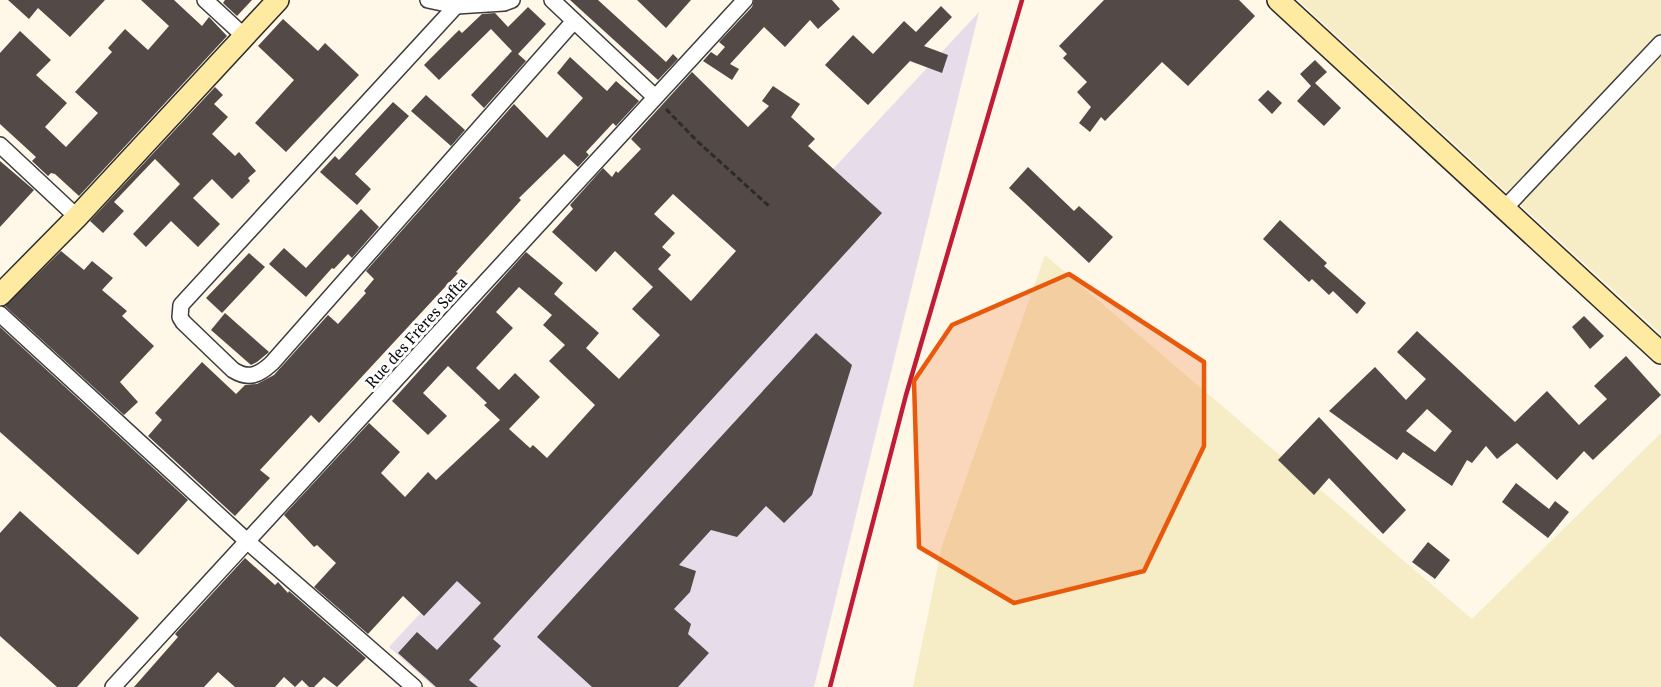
<svg xmlns="http://www.w3.org/2000/svg" width="1661" height="687" font-family="'PT Serif',serif">
<style>
.industrial{fill:#e7ddea}
.farmland{fill:#f6ecc6}
.building{fill:#534946;fill-rule:evenodd}
.lines{fill:none;stroke-linecap:round;stroke-linejoin:round}
.street-casing{stroke:#3d3d3d;stroke-width:18}
.secondary-casing{stroke:#2c2c2c;stroke-width:24}
.path{stroke:#2c2c2c;stroke-width:3;stroke-dasharray:6 3;stroke-linecap:butt}
.street{stroke:#fff;stroke-width:15}
.secondary{stroke:#ffeaa2;stroke-width:21}
.rail{stroke:#c01c36;stroke-width:4.5}
.marked{fill:#e8590c;fill-opacity:0.2;stroke:#e8590c;stroke-width:4.5;stroke-linejoin:round}
.labels{text-anchor:middle;stroke-width:6;stroke-linejoin:round;paint-order:stroke}
.street-label{font-size:16px;fill:#0a0a0a;stroke:#fff}
</style>
<rect width="100%" height="100%" fill="#fff7e7"/>
<polygon class="industrial" points="979,12 814,687 434,687 389,647"/>
<g class="farmland">
<polygon points="1298,0 1661,0 1661,334"/>
<polygon points="1045,255 1472,619 1661,433 1661,687 913,687 942,546"/>
</g>
<g class="building">
<polygon points="8,0 105,0 70,37 38,8 29,19"/>
<polygon points="141,0 174,0 202,26 209,17 227,36 79,196 55,174 51,173 48,176 32,161 36,157 0,124 0,53 20,31 51,60 36,75 67,103 45,127 66,147 98,113 75,92 112,52 108,48 125,29 148,50 169,26"/>
<polygon points="225,0 252,0 237,16 223,3"/>
<polygon points="570,0 598,0 666,62 673,54 678,59 658,80"/>
<polygon points="637,0 691,0 666,28"/>
<polygon points="754,0 832,0 840,9 818,29 810,20 785,47 764,27 730,64 739,69 732,80 703,61 711,52 717,56 725,47 719,42 752,7"/>
<polygon points="1104,0 1239,0 1255,16 1188,86 1162,62 1105,121 1101,117 1090,132 1079,123 1091,107 1077,92 1087,82 1063,58 1067,54 1059,46"/>
<polygon points="941,6 952,17 924,46 948,55 942,73 910,61 868,105 825,65 853,35 873,54 904,21 916,32"/>
<polygon points="528,7 546,24 518,54 526,61 484,108 471,95 512,51 491,29 439,80 424,65 459,30 462,33 482,14 495,13 508,27"/>
<polygon points="283,19 318,51 325,43 359,75 286,152 255,123 294,80 258,46"/>
<polygon points="570,57 607,91 616,81 639,101 616,126 613,123 586,152 589,155 578,167 564,154 519,198 521,200 456,272 458,273 319,423 311,415 260,470 270,478 235,516 148,436 162,420 155,413 202,362 236,394 245,385 257,384 274,375 328,315 338,324 366,293 364,291 374,279 366,271 514,104 547,138 583,98 557,73"/>
<polygon points="1315,60 1327,72 1315,83 1341,108 1324,126 1297,101 1311,86 1300,74"/>
<path d="M692,72L748,127L769,106L762,101L773,86L800,104L791,117L815,139L808,146L882,213L493,639L501,646L469,680L478,687H436L398,653L417,632L437,650L481,603L457,581L424,616L403,596L368,634L314,587L336,563L317,545L314,547L284,515L369,423L400,452L381,473L405,497L428,472L436,480L500,420L484,405L487,403L448,366L423,393L447,416L428,435L392,401L526,252L563,283L554,294L599,333L586,348L619,379L660,335L632,309L653,287L615,251L596,272L552,232L573,209L570,205L603,168L612,177L616,171L618,173L641,149L631,139ZM673,194L736,251L691,301L658,269L671,255L662,247L675,233L654,214ZM519,287L552,315L543,325L565,345L549,361L595,405L547,458L533,445L530,448L509,429L540,397L515,373L499,390L476,368L513,328L496,312Z"/>
<polygon points="215,87 223,95 214,104 228,117 212,134 235,156 239,152 256,171 248,178 250,181 232,199 212,179 193,198 220,224 198,247 171,221 146,247 133,234 180,184 155,159 114,202 124,211 103,233 90,221"/>
<polygon points="1268,90 1282,103 1272,114 1258,100"/>
<polygon points="426,95 465,130 451,146 411,111"/>
<polygon points="393,102 409,116 355,174 371,189 357,205 320,172 335,156 339,160"/>
<polygon points="0,161 34,190 0,227"/>
<polygon points="1028,167 1074,211 1079,206 1113,237 1089,263 1009,188"/>
<polygon points="361,209 379,227 352,258 348,254 334,269 332,268 306,297 269,264 284,248 306,268"/>
<polygon points="1280,220 1327,263 1324,266 1366,303 1357,314 1333,291 1329,295 1312,279 1309,282 1263,239"/>
<polygon points="61,251 84,270 92,261 113,278 102,290 127,311 122,316 154,346 120,382 138,402 124,415 5,306"/>
<polygon points="249,253 265,267 222,313 206,298"/>
<polygon points="225,313 269,352 257,362 251,365 211,330"/>
<polygon points="1584,316 1604,336 1590,349 1572,327"/>
<polygon points="0,327 188,500 138,555 0,432"/>
<path d="M1417,331L1515,422L1547,391L1579,425L1607,399L1594,386L1626,356L1661,395L1593,460L1584,451L1557,480L1517,443L1497,459L1486,446L1472,463L1467,460L1452,486L1403,452L1397,460L1329,411L1375,367L1406,400L1426,379L1397,352ZM1427,409L1452,431L1435,452L1406,431Z"/>
<polygon points="816,333 852,365 812,495 784,523 766,506 737,537 711,530 679,565 696,571 690,592 674,609 691,624 688,634 709,653 678,687 592,687 537,637"/>
<polygon points="1319,417 1406,510 1383,534 1329,478 1314,495 1278,460"/>
<polygon points="1516,483 1549,509 1555,501 1569,512 1548,538 1502,502"/>
<polygon points="20,511 139,618 77,687 57,687 0,636 0,533"/>
<polygon points="1428,542 1450,560 1435,579 1412,562"/>
<polygon points="245,558 275,585 278,582 288,593 289,591 366,658 337,687 324,677 314,687 309,687 302,680 295,687 284,677 275,687 235,687 218,672 204,687 134,687 178,637 175,634"/>
</g>
<g class="lines">
<defs>
<g id="street">
<polyline points="205,0 244,36"/>
<polyline points="428,0 456,6 504,3 512,0"/>
<polyline points="552,0 655,97"/>
<path d="M456,6L181,305L180,317L183,322L233,370C249,380 259,375 272,363L574,21"/>
<polyline points="0,145 77,217"/>
<polyline points="1505,208 1661,43"/>
<polyline points="0,314 248,542 414,687"/>
<polyline points="113,687 745,0"/>
</g>
<g id="secondary">
<polyline points="1278,0 1661,353"/>
<polyline points="0,295 77,217 278,0"/>
</g>
</defs>
<use href="#street" class="street-casing"/>
<use href="#secondary" class="secondary-casing"/>
<polyline class="path" points="666,109 697,141 769,206"/>
<use href="#street" class="street"/>
<use href="#secondary" class="secondary"/>
<polyline class="rail" points="830,687 906,395 1022,0"/>
</g>
<path class="marked" d="M1069,274L1204,362V446L1144,571L1014,603L919,547L914,381L952,325Z"/>
<g class="labels">
<g class="street-label">
<text transform="translate(416 332) rotate(-48)" y="6">Rue des Frères Safta</text>
</g>
</g>
</svg>
